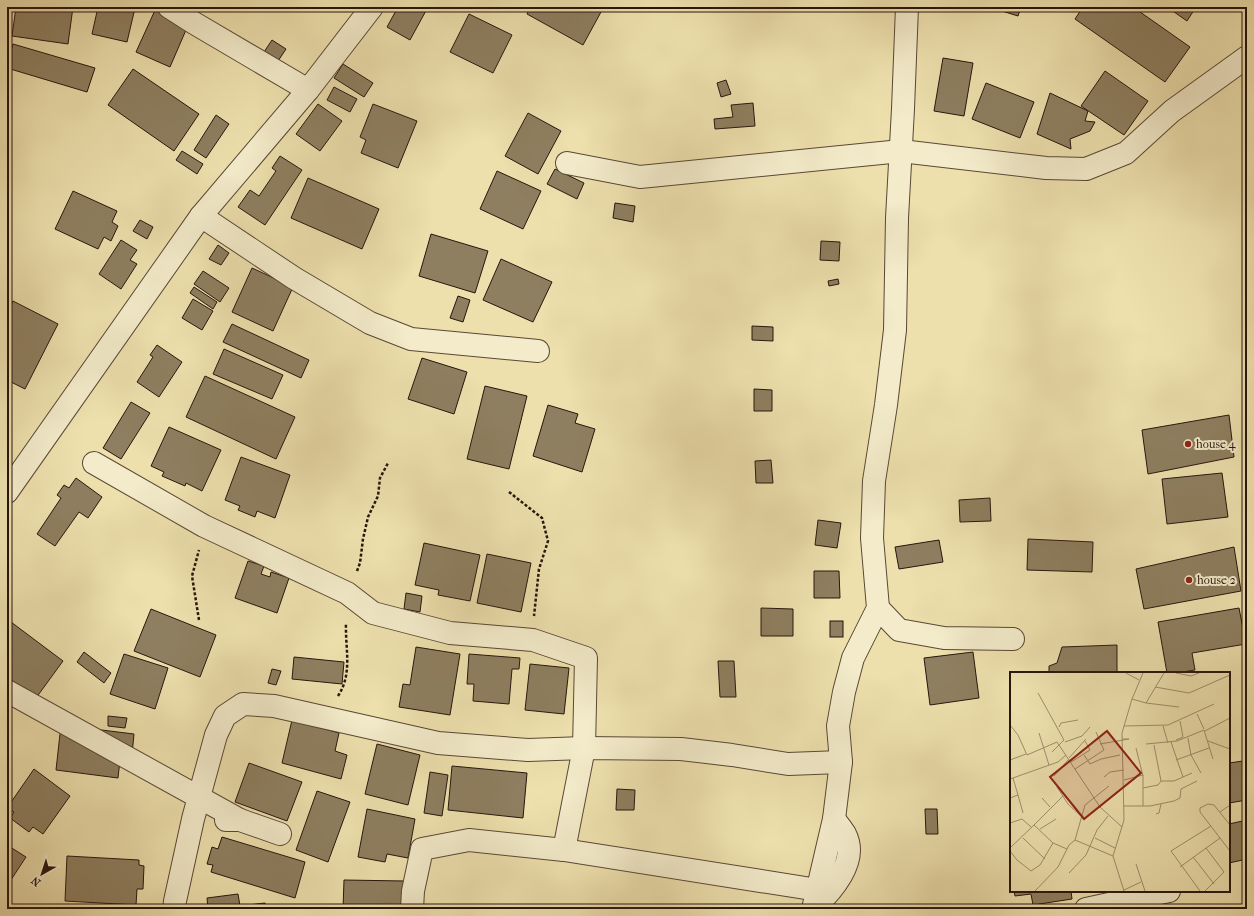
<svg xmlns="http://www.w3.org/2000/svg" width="1254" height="916" font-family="'IM FELL French Canon',serif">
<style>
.building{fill:#8e7f60;stroke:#28150d}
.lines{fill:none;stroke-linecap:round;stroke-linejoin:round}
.minor-casing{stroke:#594835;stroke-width:24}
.tertiary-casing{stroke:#594835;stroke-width:24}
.path{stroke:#28150d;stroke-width:2.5;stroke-dasharray:3 2;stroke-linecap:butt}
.minor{stroke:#f3ebca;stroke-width:22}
.tertiary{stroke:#f3ebca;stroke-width:22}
.poi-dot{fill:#8f2418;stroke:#f3ebca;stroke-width:1.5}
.labels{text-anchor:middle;stroke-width:4;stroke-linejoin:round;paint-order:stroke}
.poi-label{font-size:12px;fill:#28150d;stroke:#f3ebca;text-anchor:start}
.inset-road{fill:none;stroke:#9e8f6d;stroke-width:1}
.view{fill:#8f2418;fill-opacity:0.15;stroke:#8f2418;stroke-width:2}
.inset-edge{fill:none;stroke:#28150d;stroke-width:2}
</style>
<rect width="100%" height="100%" fill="#ede0ad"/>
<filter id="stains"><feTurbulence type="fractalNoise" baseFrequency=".005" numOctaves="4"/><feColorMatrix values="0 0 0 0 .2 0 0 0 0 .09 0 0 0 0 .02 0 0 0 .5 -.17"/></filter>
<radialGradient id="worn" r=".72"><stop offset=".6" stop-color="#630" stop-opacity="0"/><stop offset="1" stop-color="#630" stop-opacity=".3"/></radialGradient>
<g class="building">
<polygon points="16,7 73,7 68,44 12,36"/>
<polygon points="98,7 131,7 135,8 127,42 92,34"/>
<polygon points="398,7 428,7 410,40 387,27"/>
<polygon points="530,7 593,7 601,12 583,45 527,14"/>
<polygon points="989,7 1021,7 1018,16"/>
<polygon points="1083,7 1133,7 1190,47 1165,82 1075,19"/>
<polygon points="1167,7 1196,7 1187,21"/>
<polygon points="156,8 189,23 170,67 136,52"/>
<polygon points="469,14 512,35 493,73 450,52"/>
<polygon points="272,40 286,49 276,64 262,55"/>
<polygon points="13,44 95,68 87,92 7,68 7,64"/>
<polygon points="943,58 973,63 964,116 934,111"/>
<polygon points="343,64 373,83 364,97 334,78"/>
<polygon points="133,69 199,114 174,151 108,105"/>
<polygon points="1105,71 1148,101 1124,135 1081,106"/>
<polygon points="726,80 731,94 721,97 717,83"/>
<polygon points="986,83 1034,102 1020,138 972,119"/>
<polygon points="334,87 357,99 350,112 327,100"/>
<polygon points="1050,93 1088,111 1085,121 1095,122 1090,131 1070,139 1071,149 1037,134"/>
<polygon points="753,103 755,126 715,129 714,119 733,117 731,105"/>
<polygon points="318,104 342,121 320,151 296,134"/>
<polygon points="373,104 417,121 398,168 361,153 366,140 360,137"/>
<polygon points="528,113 561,131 538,174 505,156"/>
<polygon points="216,115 229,124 206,158 194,150"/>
<polygon points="182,151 203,164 197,174 176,160"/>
<polygon points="280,156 302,170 265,225 238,207 250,190 259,196 276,171 272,168"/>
<polygon points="555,169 584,183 577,199 547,184"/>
<polygon points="497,171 541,191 523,229 480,209"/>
<polygon points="308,178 379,209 362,249 291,218"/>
<polygon points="73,191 117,211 112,222 118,226 111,241 104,237 98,249 55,229"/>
<polygon points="615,203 635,206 633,222 613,218"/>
<polygon points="140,220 153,227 147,239 133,231"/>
<polygon points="431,234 488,251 475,293 419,276"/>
<polygon points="121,240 137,250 130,260 137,264 121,289 99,274"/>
<polygon points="821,241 840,242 839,261 820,260"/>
<polygon points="218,245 229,253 221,265 209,259"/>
<polygon points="501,259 552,282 533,322 483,300"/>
<polygon points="252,268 293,287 273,331 232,312"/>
<polygon points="203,271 229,288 220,302 194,284"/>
<polygon points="838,279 839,284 829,286 828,281"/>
<polygon points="194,287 217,302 213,309 190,293"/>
<polygon points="458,296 470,300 463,322 450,318"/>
<polygon points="193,299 213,311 202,330 182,318"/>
<polygon points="13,301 58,324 25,389 7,380 7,313"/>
<polygon points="232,324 309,360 301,378 223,342"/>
<polygon points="752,326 773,327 773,341 752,340"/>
<polygon points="157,345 182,362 159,397 137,382 153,357 150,355"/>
<polygon points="224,349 283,375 272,399 213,374"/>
<polygon points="422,358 467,372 454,414 408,399"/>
<polygon points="205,376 295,417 276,459 186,417"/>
<polygon points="485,386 527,396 509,469 467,459"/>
<polygon points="754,389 772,390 772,411 754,411"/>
<polygon points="131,402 150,413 121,459 103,448"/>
<polygon points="548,405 578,414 575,423 595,429 582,472 533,456"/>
<polygon points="1229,415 1234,457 1148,474 1142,430"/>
<polygon points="169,427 221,450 202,491 186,483 185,486 162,476 164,472 151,466"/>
<polygon points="241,457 290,475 275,518 257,511 255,517 238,510 240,506 225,500"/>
<polygon points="771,460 773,483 756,483 755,461"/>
<polygon points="1222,473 1228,517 1167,524 1162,479"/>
<polygon points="76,478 102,497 88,518 79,512 55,546 37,534 61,498 57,495 64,485 69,488"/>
<polygon points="990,498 991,521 960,522 959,500"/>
<polygon points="818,520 841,523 837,548 815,545"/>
<polygon points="1028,539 1093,542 1092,572 1027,570"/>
<polygon points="939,540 943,562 899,569 895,547"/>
<polygon points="424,543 480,555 470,601 438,595 439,590 415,585"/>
<polygon points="1234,547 1241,591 1144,609 1136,569"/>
<polygon points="487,554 531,563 521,612 477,603"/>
<polygon points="248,561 264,566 261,574 270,577 271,572 289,578 277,613 235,598"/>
<polygon points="814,571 839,571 840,598 814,598"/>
<polygon points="406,593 422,596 420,612 404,609"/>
<polygon points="761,608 793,609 793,636 761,636"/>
<polygon points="1239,608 1246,644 1192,653 1195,670 1176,673 1167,673 1158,622"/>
<polygon points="151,609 216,635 200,677 134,651"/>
<rect x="830" y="621" width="13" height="16"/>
<polygon points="11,622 63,661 36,698 7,677 7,627"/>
<polygon points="1117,645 1117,673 1049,673 1049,666 1057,663 1062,647"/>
<polygon points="416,647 460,654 450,715 399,707 403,684 410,685"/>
<polygon points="84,652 111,673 104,683 77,662"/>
<polygon points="973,652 979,698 930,705 924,658"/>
<polygon points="124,654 168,668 155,709 110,694"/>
<polygon points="469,654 520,658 519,669 512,669 509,704 473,701 474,684 467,684"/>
<polygon points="294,657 344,662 342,684 292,679"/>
<polygon points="718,661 734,661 736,697 720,697"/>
<polygon points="530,664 569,668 564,714 525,710"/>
<polygon points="272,669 281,671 276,685 268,683"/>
<polygon points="108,716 127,718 125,728 108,726"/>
<polygon points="292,720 339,733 335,751 347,755 341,779 282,763"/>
<polygon points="61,725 134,734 132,755 120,760 118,778 56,770"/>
<polygon points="377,744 420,755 408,805 365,794"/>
<polygon points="1243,761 1247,786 1247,800 1229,803 1229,763"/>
<polygon points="249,763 302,782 287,821 235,802"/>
<polygon points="452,766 527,773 523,818 448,810"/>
<polygon points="34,769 70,796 43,834 33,827 29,832 10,818 14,812 7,808"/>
<polygon points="430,772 448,775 442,816 424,813"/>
<polygon points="617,789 635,790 634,810 616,810"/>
<polygon points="317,791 350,802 328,862 296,850"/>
<polygon points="367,809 415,819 408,858 387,854 385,862 358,857"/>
<polygon points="925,809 937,809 938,834 926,834"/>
<polygon points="1247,820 1247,859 1229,863 1229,824"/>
<polygon points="222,837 305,862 295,898 211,872 213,865 207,864 212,847 218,849"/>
<polygon points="7,845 26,857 7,886"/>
<polygon points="67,856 139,860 139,865 144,866 143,889 137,889 136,905 65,901"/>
<polygon points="344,880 405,881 405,909 343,909"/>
<polygon points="1014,891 1071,891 1072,899 1033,905 1031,894 1015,896"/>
<polygon points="238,894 240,906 265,903 266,909 208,909 207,898"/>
</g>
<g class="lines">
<defs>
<g id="minor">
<polyline points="169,7 194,23 308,90"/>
<polyline points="567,163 640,177 901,151 1046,168 1086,169 1126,153 1172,111 1247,57"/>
<polyline points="201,216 294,278 370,323 411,339 538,351"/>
<polyline points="94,463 204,526 347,593 373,613 450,633 533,640 586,658 584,748 564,850"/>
<polyline points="878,608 899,630 944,638 1013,639"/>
<polyline points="7,691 240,820"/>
<polyline points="226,820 240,820 280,834"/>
<path d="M814,908C831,892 859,861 845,834C842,829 838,824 834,819"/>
<polyline points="174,909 175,901 193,819 216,735 225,716 243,704 274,706 438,743 528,750 584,748 681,749 732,755 788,764 841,762"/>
<polyline points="412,909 413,891 422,849 469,840 564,850 818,890"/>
<polyline points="813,909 834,819 841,762 838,726 844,692 853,658 878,608 872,538 874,481 886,405 895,330 897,218 903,109 907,7"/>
<polyline points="1086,909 1169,891"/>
</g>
<polyline id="tertiary" points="7,492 201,216 308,90 372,7"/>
</defs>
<use href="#minor" class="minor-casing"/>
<use href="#tertiary" class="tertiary-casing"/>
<g class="path">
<polyline points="509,492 542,518 548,541 539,569 534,616"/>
<polyline points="357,571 360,563 363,539 368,517 378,496 380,478 388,463"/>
<polyline points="199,620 192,576 199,550"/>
<path d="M338,696C353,673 345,649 346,623"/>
</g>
<use href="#minor" class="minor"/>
<use href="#tertiary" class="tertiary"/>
</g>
<g class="poi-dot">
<circle cx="1188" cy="444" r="4"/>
<circle cx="1189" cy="580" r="4"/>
</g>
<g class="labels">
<g class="poi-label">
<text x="1196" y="448">house 4</text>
<text x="1197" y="584">house 2</text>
</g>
</g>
<g transform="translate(1010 672)">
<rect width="220" height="220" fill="#ede0ad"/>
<path class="inset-road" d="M116,1L129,8M166,1L181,4L189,1M145,15L179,21L220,3M28,21L54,68L42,80M122,27L136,31L154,1M136,31L169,35M187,42L194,57M0,53L8,63L17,83L47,70L90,135L112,155M114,54L158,53L204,32M153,54L158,71M49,55L51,51L68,48M195,59L220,46M29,61L39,93M178,66L181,83L191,101M166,68L173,65L170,49M198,69L220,77M55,70L72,64L80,55M161,70L173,105M90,72L119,67H112M136,72L167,69L194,58L203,87M126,76L133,104M74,83L80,92L91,87L110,83M59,86L76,67M0,88L16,82M166,88L199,76M61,90L80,78L75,69M65,97L94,78L86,60M44,104L59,87M94,105L100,100L114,98M0,107L48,90L56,83M114,108L133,103V134M151,109H164L182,101M47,115L58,132L72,145M133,116L148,113L151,109L144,73M8,123L13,141M0,126L8,123L3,106M32,126L40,135M114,134H140L164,129L170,126L171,117L187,109M210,140L220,133M146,142L149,141L151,132M0,151L12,147L21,155M24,153L53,124M220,153L204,133L198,132L190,136V140L220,179M30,157L46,147M13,166L35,187M85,166L105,176M65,168L103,184M0,176L24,153L43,171L57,177M0,179L7,188L21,199L30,193L43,171M183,185L204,212M126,192L135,219M170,195L210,166M59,201L76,183L87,158L98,144M114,218L131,210M25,219L48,195L59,173L65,168L75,133L99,114M114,219L103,184L114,148L112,61L122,27L133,1M190,219L161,179L201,154M195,219L214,200L196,176"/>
<path class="view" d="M97,59L131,101L74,147L40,105Z"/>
<rect width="220" height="220" class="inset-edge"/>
</g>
<rect width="1254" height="916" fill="none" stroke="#ede0ad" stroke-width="24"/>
<rect x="8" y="8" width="1238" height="900" fill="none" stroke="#28150d" stroke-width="2"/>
<rect x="12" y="12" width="1230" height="892" fill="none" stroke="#28150d"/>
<g transform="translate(42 874) rotate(219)" stroke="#f3ebca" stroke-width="3" paint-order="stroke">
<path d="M0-3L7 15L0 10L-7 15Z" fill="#28150d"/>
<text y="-6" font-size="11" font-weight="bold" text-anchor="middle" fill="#28150d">N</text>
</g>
<rect width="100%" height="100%" filter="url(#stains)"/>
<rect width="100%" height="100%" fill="url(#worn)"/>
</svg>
